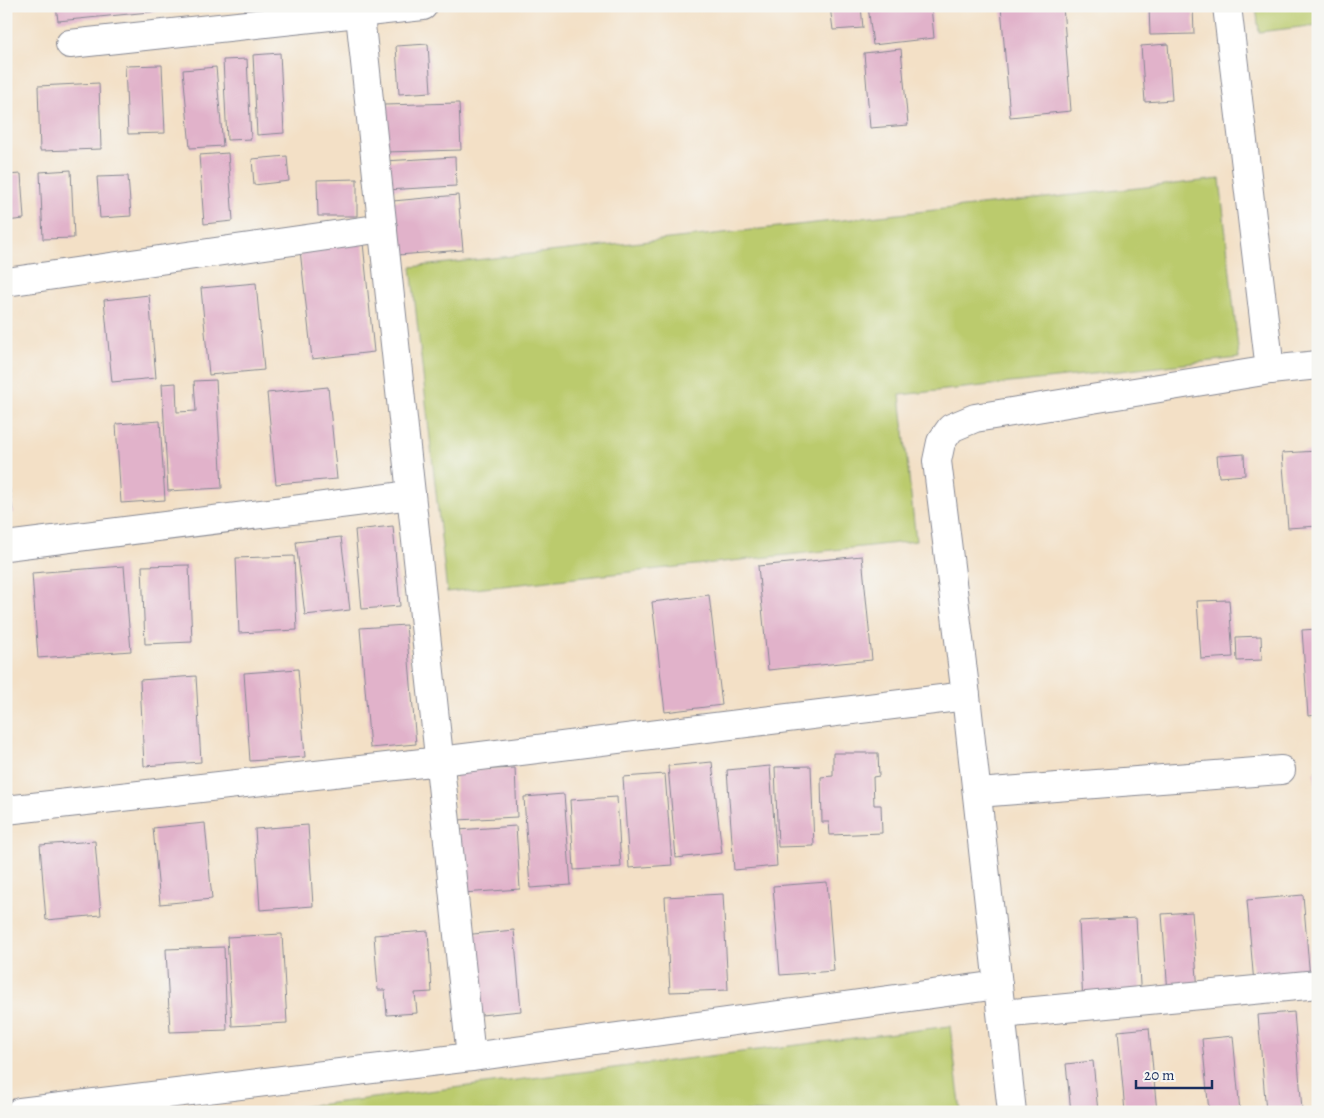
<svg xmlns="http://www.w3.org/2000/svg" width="1324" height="1118" font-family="Alegreya,serif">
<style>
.green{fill:#bbcb6d;stroke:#6b7d66}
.building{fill:#e1b2ca}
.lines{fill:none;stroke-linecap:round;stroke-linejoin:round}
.minor-casing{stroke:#878892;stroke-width:30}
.minor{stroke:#fff;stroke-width:28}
</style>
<rect width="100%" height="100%" fill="#f6f6f2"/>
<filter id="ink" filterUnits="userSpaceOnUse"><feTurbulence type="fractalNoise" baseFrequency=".02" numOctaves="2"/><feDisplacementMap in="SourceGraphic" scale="10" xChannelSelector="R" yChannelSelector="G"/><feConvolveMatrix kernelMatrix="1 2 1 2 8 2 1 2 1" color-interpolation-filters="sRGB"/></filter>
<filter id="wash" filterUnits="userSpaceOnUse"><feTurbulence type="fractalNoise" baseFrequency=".0096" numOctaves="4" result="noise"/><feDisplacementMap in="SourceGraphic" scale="20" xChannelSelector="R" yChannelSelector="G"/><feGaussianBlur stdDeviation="1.12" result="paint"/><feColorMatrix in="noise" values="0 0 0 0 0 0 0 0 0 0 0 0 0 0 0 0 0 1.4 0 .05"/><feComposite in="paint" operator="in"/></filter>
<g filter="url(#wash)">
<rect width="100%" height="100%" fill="#f3e0c6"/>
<g class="green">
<polygon points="1256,6 1318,6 1318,25 1259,32"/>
<polygon points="1220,179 1239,358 900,395 916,541 447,592 411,267"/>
<polygon points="950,1026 961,1112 260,1112"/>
</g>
<g id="blocks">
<g class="building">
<polygon points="56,6 169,6 170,10 58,21"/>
<polygon points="830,6 861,6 863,28 833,30"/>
<polygon points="868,6 931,6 934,38 873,45"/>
<polygon points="1001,6 1063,6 1071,111 1010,117"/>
<polygon points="1149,6 1193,6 1194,34 1150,35"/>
<polygon points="428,44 431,92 399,94 396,46"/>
<polygon points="1168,44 1172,100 1145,102 1141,46"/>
<polygon points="901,49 908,125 870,128 864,53"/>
<polygon points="280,53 284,133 257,135 253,55"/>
<polygon points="247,59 251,139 227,140 223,60"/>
<polygon points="162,65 165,133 128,134 125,66"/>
<polygon points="216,67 223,146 190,148 183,70"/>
<polygon points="99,83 101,149 40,151 38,86"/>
<polygon points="459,103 461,150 385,152 384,105"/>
<polygon points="228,153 233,221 204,224 199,155"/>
<polygon points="287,156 289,181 254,185 252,159"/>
<polygon points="455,157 456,186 386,190 384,161"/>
<polygon points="71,170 74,238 43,239 40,172"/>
<polygon points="21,174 24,219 6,221 6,175"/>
<polygon points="128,176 131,216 100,218 97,177"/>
<polygon points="357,179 357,216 318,216 317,180"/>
<polygon points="458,195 463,250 398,255 393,201"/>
<polygon points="363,243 374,352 312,359 300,250"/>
<polygon points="256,283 264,370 209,375 201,288"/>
<polygon points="149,295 156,378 112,382 104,300"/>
<polygon points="216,380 222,488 168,491 162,384 176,383 177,412 196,411 194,381"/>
<polygon points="328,387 337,479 276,484 267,393"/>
<polygon points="160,421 165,500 121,503 116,424"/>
<polygon points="1318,451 1318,526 1288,528 1282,453"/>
<polygon points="1244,454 1245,475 1219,477 1217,456"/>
<polygon points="6,470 7,470 13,513 6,513"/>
<polygon points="393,526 400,606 362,609 355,530"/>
<polygon points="341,537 350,610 305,615 296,542"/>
<polygon points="294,556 297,630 239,633 236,558"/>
<polygon points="862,556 872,660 768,670 758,566"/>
<polygon points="189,565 192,642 145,644 142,566"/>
<polygon points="124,566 131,651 38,658 32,573"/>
<polygon points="709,595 722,705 665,712 652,602"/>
<polygon points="1229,600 1233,657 1201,659 1197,601"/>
<polygon points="406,625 416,744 370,748 360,628"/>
<polygon points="1318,629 1318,715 1308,716 1302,630"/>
<polygon points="1261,636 1262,660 1237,661 1236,637"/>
<polygon points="298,669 305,757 250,761 244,673"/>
<polygon points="196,676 201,762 144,766 140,680"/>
<polygon points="833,753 878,753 879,776 873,777 874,805 881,805 882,833 830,835 829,822 822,822 821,777 833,776"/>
<polygon points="712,762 722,853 676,858 668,766"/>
<polygon points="770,766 777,866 734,870 727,770"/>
<polygon points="811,766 814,846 778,847 775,767"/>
<polygon points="515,768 517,817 457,820 455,771"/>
<polygon points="1318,772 1318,791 1317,791 1314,773"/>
<polygon points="665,774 672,865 629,868 623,777"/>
<polygon points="564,794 571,885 530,888 524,797"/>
<polygon points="617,797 621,867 574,870 570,800"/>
<polygon points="205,823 212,899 160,904 153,828"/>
<polygon points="308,825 313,906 260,910 255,829"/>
<polygon points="516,826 520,889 463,893 458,830"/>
<polygon points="95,841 101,915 46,920 40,845"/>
<polygon points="827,882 834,971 780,975 773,886"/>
<polygon points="723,894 728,990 670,992 665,897"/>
<polygon points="1303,895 1310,979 1254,984 1247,900"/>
<polygon points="1192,912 1198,991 1168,993 1162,914"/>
<polygon points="1136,918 1141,1001 1083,1004 1079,921"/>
<polygon points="514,930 521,1011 471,1016 463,935"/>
<polygon points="428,931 432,992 415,993 417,1013 387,1015 385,990 378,990 374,935"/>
<polygon points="282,934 287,1023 232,1026 227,937"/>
<polygon points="224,947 227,1030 170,1032 166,949"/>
<polygon points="1294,1012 1302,1110 1266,1112 1258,1015"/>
<polygon points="1149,1028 1157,1112 1125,1112 1118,1031"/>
<polygon points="1233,1036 1240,1112 1209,1112 1202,1039"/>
<polygon points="1093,1061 1098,1112 1071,1112 1066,1064"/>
</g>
</g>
</g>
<g filter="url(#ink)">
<use href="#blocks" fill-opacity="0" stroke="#878892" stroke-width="1"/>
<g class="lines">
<defs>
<g id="minor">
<polyline points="359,6 471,1057"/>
<polyline points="1227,6 1270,370"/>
<polyline points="70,44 423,6"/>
<polyline points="6,282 383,228"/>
<polyline points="6,546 411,495"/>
<polyline points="977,793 1281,770"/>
<polyline points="6,810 440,761 966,696"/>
<polyline points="1002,1014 1318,984"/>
<polyline points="20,1112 471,1057 998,985"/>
<polyline points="1012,1112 966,696 937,461 941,442 951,428 975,418 1270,370 1318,365"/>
</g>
</defs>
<use href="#minor" class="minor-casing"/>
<use href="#minor" class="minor"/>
</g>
</g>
<rect width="1324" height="1118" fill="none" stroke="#f6f6f2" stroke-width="25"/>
<path d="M1136 1080v8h76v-8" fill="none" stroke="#1b2f5e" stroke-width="2.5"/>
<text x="1144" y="1080" font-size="15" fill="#1b2f5e" stroke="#f6f6f2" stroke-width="4" paint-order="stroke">20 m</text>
</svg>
